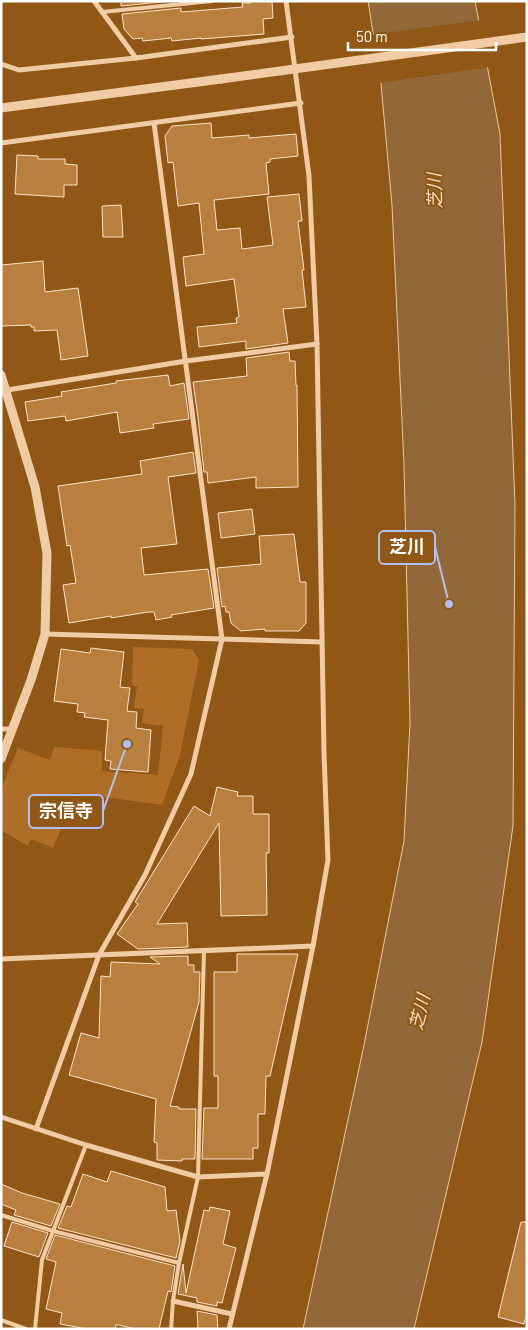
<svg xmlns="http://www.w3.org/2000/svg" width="528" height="1330" font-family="Barlow,'Noto Sans JP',sans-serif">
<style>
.green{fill:#af6e28}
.water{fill:#926838;stroke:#f3c595}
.pier{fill:#915716}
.building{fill:#b97f3e;stroke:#fce3ca}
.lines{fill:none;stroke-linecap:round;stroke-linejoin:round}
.service{stroke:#f0cba3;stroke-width:4}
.minor{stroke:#f0cba3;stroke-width:5}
.tertiary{stroke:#f0cba3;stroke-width:9}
.tertiary-bridge{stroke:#f0cba3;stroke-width:9}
.labels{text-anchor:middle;stroke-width:4;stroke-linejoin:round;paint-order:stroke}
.water-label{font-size:18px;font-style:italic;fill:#f9ddbf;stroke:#915716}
.leader{fill:none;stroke:#b0c1f1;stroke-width:2}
.callout-dot{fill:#b0c1f1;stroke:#915716;stroke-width:2}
.callout{fill:#915716;stroke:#b0c1f1;stroke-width:2}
.callout-label{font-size:18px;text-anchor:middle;font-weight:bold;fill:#fff}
</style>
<rect width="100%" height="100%" fill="#915716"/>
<polygon class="green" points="133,647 192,649 199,660 180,755 162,805 75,793 53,848 31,839 28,846 1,830 1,790 18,748 50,760 54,747 102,751 102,771 158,775 163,726 142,723 144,709 134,708 137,686 132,685"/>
<polygon class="water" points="368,1 475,1 500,134 515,504 513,826 482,1042 414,1329 303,1329 364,1045 404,841 410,723 404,465 392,205 381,84"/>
<polygon class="pier" points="481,20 490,67 379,83 371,35"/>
<g class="building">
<polygon points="121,1 172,1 121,6"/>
<polygon points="251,1 272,1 273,18 263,19 264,34 201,39 201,38 172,41 171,38 143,41 142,38 133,39 124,29 122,14 181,8 181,12 243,7 242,3 251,3"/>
<polygon points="211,123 212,138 249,135 249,138 296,134 298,156 270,159 270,162 266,163 269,194 214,200 217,230 240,228 242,249 273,245 267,197 299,194 302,221 298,221 304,270 302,270 306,307 283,309 288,343 246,349 246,341 199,347 197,327 237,323 236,318 239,317 234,279 186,286 183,257 204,254 199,203 178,206 173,162 168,163 165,136 172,126"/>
<polygon points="17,155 38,156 38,159 65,159 65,164 77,165 77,185 64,185 64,197 15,194"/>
<polygon points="121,205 123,237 103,237 102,206"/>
<polygon points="43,261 45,292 78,288 88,356 61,360 57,330 34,331 34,327 31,327 31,325 1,326 1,265"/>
<polygon points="289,352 290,361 295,361 296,385 297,385 298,487 256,488 256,477 208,483 207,472 204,472 198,417 193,382 247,376 246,358"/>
<polygon points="168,375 170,386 184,383 189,419 153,424 154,428 120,433 117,412 66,421 65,416 28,421 25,402 62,396 61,392 116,383 116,381"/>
<polygon points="193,452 196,473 168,477 177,544 141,548 144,575 208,569 214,608 171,615 172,617 156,620 154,612 148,612 111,618 111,616 69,623 63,585 76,583 70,545 67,546 58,486 142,474 140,461"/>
<polygon points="252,509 255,534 221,538 218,513"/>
<polygon points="294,534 300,582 306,582 306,623 299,631 265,631 265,629 241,631 231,623 229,612 226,612 225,606 222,607 217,568 261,564 259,536"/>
<polygon points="91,648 124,652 120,687 130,688 127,711 137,712 136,728 151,730 148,772 110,769 111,761 105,760 108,720 84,717 85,713 77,712 78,704 54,701 61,649 90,653"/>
<polygon points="217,787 238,792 237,796 253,796 253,814 269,814 269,853 266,853 267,915 221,916 219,823 157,924 187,923 188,947 138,949 117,934 138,904 135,902 194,806 210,816"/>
<polygon points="237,954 298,954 270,1076 266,1076 265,1114 258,1114 258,1148 253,1148 253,1159 202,1159 204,1108 218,1108 218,1076 214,1076 214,972 237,972"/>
<polygon points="188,956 188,965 194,965 194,972 200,972 199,1002 170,1106 179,1107 179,1109 196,1109 195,1159 182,1159 182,1161 157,1160 157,1143 154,1142 156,1099 69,1075 81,1033 99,1038 101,976 110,977 111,962 160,964 150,957"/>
<polygon points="111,1171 165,1187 167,1211 176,1210 180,1241 176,1258 58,1228 67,1206 71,1207 83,1174 107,1182"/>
<polygon points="1,1184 22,1193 60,1204 51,1226 14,1215 16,1210 1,1204"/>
<polygon points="210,1207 230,1211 223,1244 236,1248 222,1303 217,1302 217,1306 197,1302 197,1298 178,1294 183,1264 186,1293 204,1210 209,1211"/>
<polygon points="12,1222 48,1233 39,1257 4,1246"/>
<polygon points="521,1222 527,1222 527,1311 524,1324 498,1317"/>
<polygon points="55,1235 175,1266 171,1292 168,1291 159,1329 136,1329 119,1325 116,1325 115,1329 86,1329 60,1324 62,1313 46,1309 56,1262 46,1259"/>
<polygon points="197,1311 217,1315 218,1329 198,1329"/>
</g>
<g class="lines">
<g class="service">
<polyline points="102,12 212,1"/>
<polyline points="1,1215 53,1231 179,1263"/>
<polyline points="1,1320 26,1329"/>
<polyline points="35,1329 42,1260 86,1145"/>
<polyline points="171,1329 173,1301 179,1263 198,1177 204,950"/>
</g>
<g class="minor">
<polyline points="94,1 136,58"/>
<polyline points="1,64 19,70 136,58 292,37"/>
<polyline points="1,143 301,103"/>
<polyline points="1,391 186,361 317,344"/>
<polyline points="45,634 322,642"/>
<polyline points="1,729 13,729"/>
<polyline points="1,959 313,946"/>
<polyline points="1,1117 86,1145 198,1177 267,1174"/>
<polyline points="36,1129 99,955 145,875 191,774 222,639 154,123"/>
<polyline points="173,1301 232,1314"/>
<polyline points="229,1329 267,1174 313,946 328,860 324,753 317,344 309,176 286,1"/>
</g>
<g class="tertiary">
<polyline points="1,108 221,79"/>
<polyline points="1,375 35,487 47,553 45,634 31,680 1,759"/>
</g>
<polyline class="tertiary-bridge" points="221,79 527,37"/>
</g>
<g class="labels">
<g class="water-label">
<text transform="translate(435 191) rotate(-92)" y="6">芝川</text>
<text transform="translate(420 1012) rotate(-76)" y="6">芝川</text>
</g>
</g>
<path class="leader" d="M449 604L435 547M127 744L103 811"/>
<g class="callout-dot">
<circle cx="449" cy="604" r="5"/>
<circle cx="127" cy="744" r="5"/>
</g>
<g class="callout">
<rect x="379" y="531" width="56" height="33" rx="5"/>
<rect x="29" y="795" width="74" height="33" rx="5"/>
</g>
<g class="callout-label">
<text x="407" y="553">芝川</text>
<text x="66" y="817">宗信寺</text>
</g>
<rect width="528" height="1330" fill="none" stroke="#ffffff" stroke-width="5"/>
<path d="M348 42v8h148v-8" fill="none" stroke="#ffffff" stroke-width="2.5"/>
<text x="356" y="42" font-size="15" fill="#ffffff" stroke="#915716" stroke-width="4" paint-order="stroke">50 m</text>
</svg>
